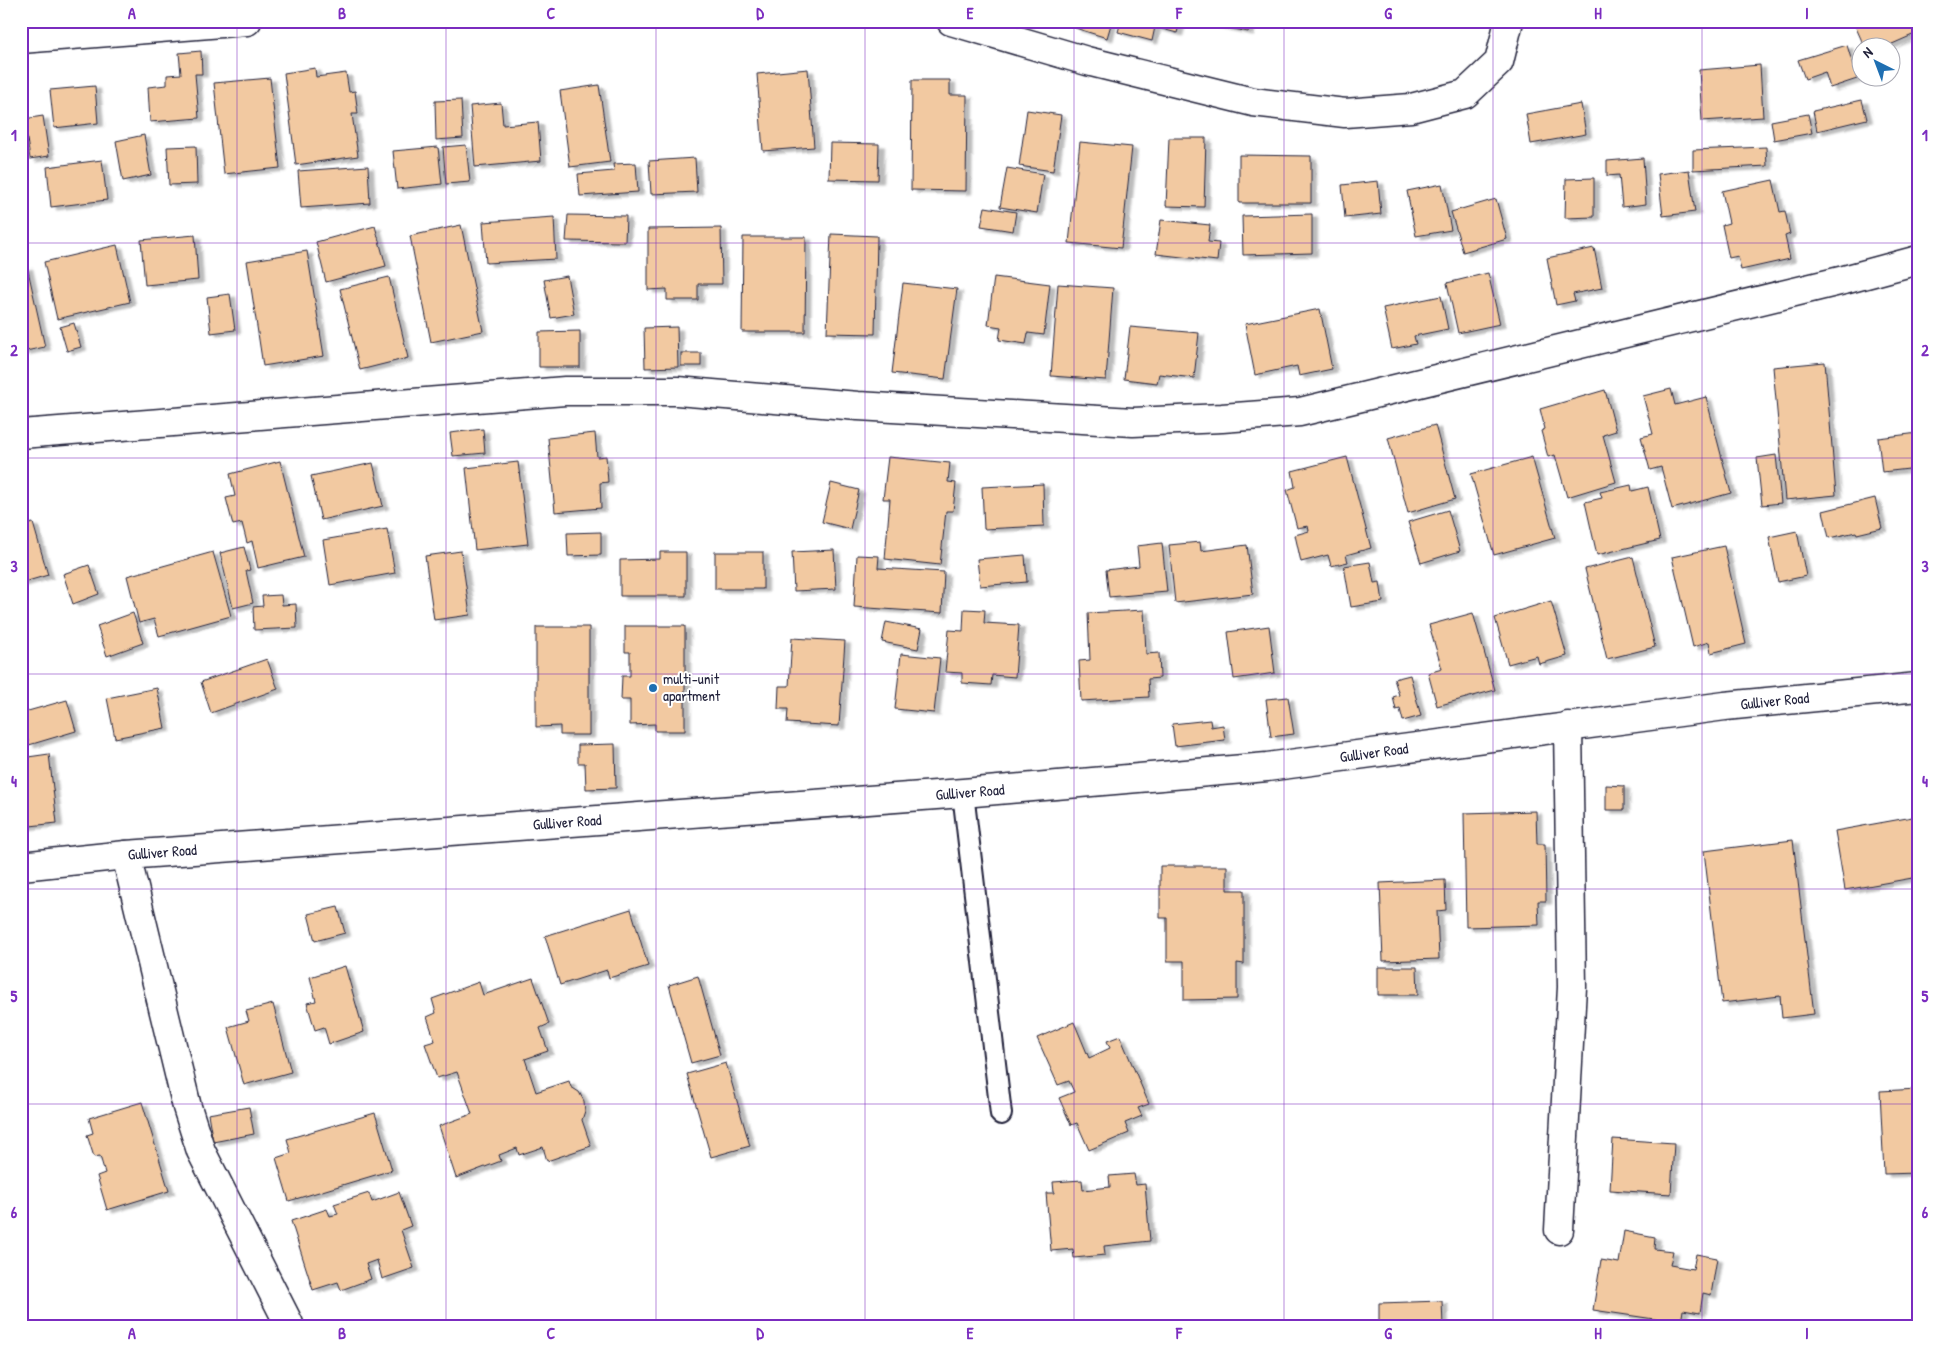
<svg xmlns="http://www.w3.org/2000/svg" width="1939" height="1347" font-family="'Patrick Hand',sans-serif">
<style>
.building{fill:#f2c9a1;stroke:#22223b;filter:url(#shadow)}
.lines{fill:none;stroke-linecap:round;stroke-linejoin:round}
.service-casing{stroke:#22223b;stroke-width:24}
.minor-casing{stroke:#22223b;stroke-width:31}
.service{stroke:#fff;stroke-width:20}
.minor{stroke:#fff;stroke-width:28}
.grid{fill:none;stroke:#7b2cbf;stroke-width:1;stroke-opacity:0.55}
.poi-dot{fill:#1f6fb2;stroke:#fff;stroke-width:2}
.labels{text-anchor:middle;stroke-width:4;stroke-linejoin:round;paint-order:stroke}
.poi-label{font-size:15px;fill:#22223b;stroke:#fff;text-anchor:start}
.street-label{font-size:15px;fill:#22223b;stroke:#fff}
.neatline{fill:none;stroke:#7b2cbf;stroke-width:2}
.grid-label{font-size:16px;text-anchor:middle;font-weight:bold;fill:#7b2cbf}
</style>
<defs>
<filter id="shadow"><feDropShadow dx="5.5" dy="3" stdDeviation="1" flood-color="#0004"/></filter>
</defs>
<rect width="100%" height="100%" fill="#fff"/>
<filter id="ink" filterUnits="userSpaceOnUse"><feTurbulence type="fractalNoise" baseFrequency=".02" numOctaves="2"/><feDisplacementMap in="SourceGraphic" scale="10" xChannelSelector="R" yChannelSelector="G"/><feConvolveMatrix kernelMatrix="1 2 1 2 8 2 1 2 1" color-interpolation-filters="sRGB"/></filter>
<g filter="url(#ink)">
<g class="building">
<polygon points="1077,21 1112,21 1107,38 1075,28"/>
<polygon points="1121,21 1180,21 1177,33 1155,27 1152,41 1118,32"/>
<polygon points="1211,21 1251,21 1248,32 1211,24"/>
<polygon points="1853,21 1912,21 1917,33 1883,48 1865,48"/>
<polygon points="1847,45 1857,79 1830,88 1825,72 1805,79 1798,60"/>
<polygon points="201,51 202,74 195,74 199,118 150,122 148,87 167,85 167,75 181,74 179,53"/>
<polygon points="1760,65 1763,117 1702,121 1699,70"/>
<polygon points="315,68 316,77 346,73 349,92 355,91 358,114 352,114 358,156 296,165 284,73"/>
<polygon points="808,69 814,147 763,151 757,74"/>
<polygon points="270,78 280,168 224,174 214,83"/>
<polygon points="912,80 950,80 950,95 967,95 966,191 911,190"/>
<polygon points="599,85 610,162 570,167 560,91"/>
<polygon points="95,86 98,123 54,128 50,90"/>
<polygon points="461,100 463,138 436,140 435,101"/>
<polygon points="1862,100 1867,119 1817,131 1813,111"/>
<polygon points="501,103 503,125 538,122 541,161 475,167 470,106"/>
<polygon points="1581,104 1586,134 1531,144 1526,114"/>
<polygon points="1027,110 1061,115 1053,171 1019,166"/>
<polygon points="1808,114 1812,133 1774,140 1771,121"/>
<polygon points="43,116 49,156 30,159 24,119"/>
<polygon points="144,135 151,175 123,181 116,141"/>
<polygon points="1169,138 1206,138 1204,207 1166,206"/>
<polygon points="1080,142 1132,147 1121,248 1069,243"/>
<polygon points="830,143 879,144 878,180 829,179"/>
<polygon points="466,145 470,182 446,184 443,147"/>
<polygon points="196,146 197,184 169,185 167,147"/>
<polygon points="438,147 442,184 397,189 393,151"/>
<polygon points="1766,147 1767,166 1693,170 1693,150"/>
<polygon points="1239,155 1311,156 1311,203 1239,203"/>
<polygon points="695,158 697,192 651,194 649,161"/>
<polygon points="1643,158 1646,204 1622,207 1619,175 1607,176 1607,161"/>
<polygon points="102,160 107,200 51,207 47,167"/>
<polygon points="636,163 638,192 580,196 578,174 614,171 613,164"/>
<polygon points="368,166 370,203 301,208 298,171"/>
<polygon points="1007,168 1043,174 1037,213 1000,207"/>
<polygon points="1689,170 1695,212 1663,216 1658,174"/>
<polygon points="1594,178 1594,217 1565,218 1566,179"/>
<polygon points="1773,180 1780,212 1785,211 1790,234 1785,236 1790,259 1741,270 1738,256 1729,258 1722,225 1729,223 1722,191"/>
<polygon points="1378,181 1381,214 1345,218 1342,185"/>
<polygon points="1442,184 1451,230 1416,236 1407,191"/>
<polygon points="1496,199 1507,239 1463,252 1451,212"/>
<polygon points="985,207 1016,212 1013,231 981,226"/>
<polygon points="1312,214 1312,253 1243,255 1242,216"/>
<polygon points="568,215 626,216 625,242 566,241"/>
<polygon points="554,217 556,259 486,263 483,222"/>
<polygon points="1161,220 1210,225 1208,242 1219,243 1217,261 1156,254"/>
<polygon points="461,225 483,331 431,342 410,236"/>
<polygon points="375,226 386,266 326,282 316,242"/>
<polygon points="721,228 722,284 698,284 698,300 667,300 667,289 648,290 648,229"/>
<polygon points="831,234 877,236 875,334 827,333"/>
<polygon points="195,235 198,280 145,285 141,240"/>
<polygon points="743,237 806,237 805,332 742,332"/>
<polygon points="117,245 130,302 57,319 44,262"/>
<polygon points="1594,248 1602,288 1573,294 1575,301 1556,305 1547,258"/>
<polygon points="307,251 324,356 263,366 247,261"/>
<polygon points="27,266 45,347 21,352 21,268"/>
<polygon points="1488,273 1500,324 1458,333 1447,283"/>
<polygon points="567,276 574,314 551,318 544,280"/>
<polygon points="389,277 408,358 360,370 340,289"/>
<polygon points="994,277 1050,284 1044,335 1028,333 1026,344 999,340 1001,327 988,325"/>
<polygon points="903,283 957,289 945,379 892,373"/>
<polygon points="1058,284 1113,288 1106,380 1051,376"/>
<polygon points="230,294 235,330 211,333 207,297"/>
<polygon points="1441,296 1448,329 1414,336 1416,344 1392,349 1383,308"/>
<polygon points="1320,309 1332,369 1299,376 1297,366 1255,375 1245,324"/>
<polygon points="74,323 81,347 67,351 60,327"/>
<polygon points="677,327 678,367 645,368 644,328"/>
<polygon points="1130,327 1199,333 1194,378 1159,374 1157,383 1124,379"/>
<polygon points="580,331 580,367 539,367 539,332"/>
<rect x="681" y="353" width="20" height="13"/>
<polygon points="1825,362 1836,495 1785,500 1773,367"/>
<polygon points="1671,389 1675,405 1706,397 1731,493 1672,509 1661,467 1650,470 1641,437 1653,434 1643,396"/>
<polygon points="1605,390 1616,431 1603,435 1616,482 1567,497 1555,455 1548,457 1541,431 1545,429 1540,409"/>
<polygon points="1435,425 1455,499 1408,513 1388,438"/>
<polygon points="483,429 485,453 453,456 450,433"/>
<polygon points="595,433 597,457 606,456 608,482 600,483 601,508 555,512 548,438"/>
<polygon points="1918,433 1918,468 1882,472 1878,438"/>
<polygon points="1776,455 1781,503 1762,505 1757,458"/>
<polygon points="888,457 950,463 948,482 956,483 953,511 946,511 940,565 885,559 890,499 883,499"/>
<polygon points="1347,457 1371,548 1346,555 1348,562 1331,566 1328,555 1301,562 1295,535 1309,531 1308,526 1297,528 1287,490 1295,487 1292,471"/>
<polygon points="1532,457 1555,538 1494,555 1471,474"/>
<polygon points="280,461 304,557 258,568 252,541 247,543 242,523 233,525 226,498 235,496 230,474"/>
<polygon points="518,462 528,544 475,550 466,468"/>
<polygon points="373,463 383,506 321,520 311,476"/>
<polygon points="831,483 859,490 850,529 822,522"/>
<polygon points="1043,484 1044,526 984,529 982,487"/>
<polygon points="1631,485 1632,491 1648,487 1660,540 1597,555 1585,502 1602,498 1600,492"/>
<polygon points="1875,498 1882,528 1857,534 1856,532 1829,538 1823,511"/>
<polygon points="1448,510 1460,551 1421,563 1408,522"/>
<polygon points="33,523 48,575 21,583 21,526"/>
<polygon points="387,529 395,573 330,585 323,540"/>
<polygon points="1797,531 1806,576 1778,582 1769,537"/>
<polygon points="601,532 601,555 568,556 567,533"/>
<polygon points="1200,542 1201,551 1247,545 1253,594 1175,603 1169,545"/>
<polygon points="1162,543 1167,592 1109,597 1106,570 1139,566 1137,546"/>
<polygon points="1724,546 1746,644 1711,653 1709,642 1693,647 1672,557"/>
<polygon points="244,547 250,570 246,571 253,603 233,608 220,553"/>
<polygon points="834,550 836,589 794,591 792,552"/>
<polygon points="461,551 470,615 434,620 425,556"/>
<polygon points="213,552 231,616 159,636 154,619 139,623 127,576"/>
<polygon points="660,552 686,552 686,596 620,596 620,560 660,559"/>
<rect x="715" y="552" width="48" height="37"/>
<polygon points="857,555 879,556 878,568 944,572 942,613 854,607"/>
<polygon points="1025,555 1027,582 980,586 977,559"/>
<polygon points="1633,557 1655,647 1607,659 1585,569"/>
<polygon points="1370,562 1374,583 1380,582 1383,602 1351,607 1344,566"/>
<polygon points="89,565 99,594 73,604 63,574"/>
<polygon points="281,595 282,605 296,604 297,628 254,630 253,607 263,606 262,596"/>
<polygon points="1551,601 1567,656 1539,664 1537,656 1508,664 1495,618"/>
<polygon points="964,609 985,610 984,623 1019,625 1015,677 992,675 991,685 962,683 962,673 945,672 949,630 963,631"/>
<polygon points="1144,610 1146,654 1159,653 1160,678 1148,679 1149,697 1081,701 1079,661 1090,660 1088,613"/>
<polygon points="133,613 143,643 107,656 97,626"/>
<polygon points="1473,613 1495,690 1437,706 1428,673 1442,669 1429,625"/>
<polygon points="886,622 922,629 918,649 882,642"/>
<polygon points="625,626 685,626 685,731 655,731 655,724 630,725 630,700 621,700 622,676 630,676 630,652 625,652"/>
<polygon points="1269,626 1275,673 1234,679 1228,632"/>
<polygon points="536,627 589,627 589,735 560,735 560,726 536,727"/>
<polygon points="792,638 845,641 839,726 787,723 788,709 778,709 779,686 789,686"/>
<polygon points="901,654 940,658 934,713 895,709"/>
<polygon points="267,659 278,689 211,713 201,682"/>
<polygon points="1410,675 1421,716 1403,721 1400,709 1396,710 1393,697 1399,695 1394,679"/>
<polygon points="157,688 165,728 115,738 107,698"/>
<polygon points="1288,697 1294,734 1271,737 1266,699"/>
<polygon points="67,700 76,731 29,745 21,713"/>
<polygon points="1210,720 1211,727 1223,725 1225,740 1175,746 1172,724"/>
<polygon points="615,744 616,788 586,789 585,763 578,763 578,745"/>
<polygon points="49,754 57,823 21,827 21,758"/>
<polygon points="1606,785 1624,786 1624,810 1606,810"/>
<polygon points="1536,811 1537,844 1545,844 1546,901 1538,901 1539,925 1466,927 1464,813"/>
<polygon points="1918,816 1918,877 1845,890 1835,831"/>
<polygon points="1793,840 1814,1014 1782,1018 1780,996 1722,1003 1704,851"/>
<polygon points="1160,866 1227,866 1227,890 1244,890 1244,964 1237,963 1237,999 1184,1000 1184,961 1167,961 1167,918 1160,918"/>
<polygon points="1445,880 1446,910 1437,911 1439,959 1383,961 1380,883"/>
<polygon points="338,907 345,933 315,941 308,914"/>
<polygon points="631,909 648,966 609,978 607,970 560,985 545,936"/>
<polygon points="345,966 364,1032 329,1044 324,1027 315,1030 307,1003 316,1001 310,977"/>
<polygon points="1378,967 1417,967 1418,995 1378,995"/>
<polygon points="698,976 720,1055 691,1063 669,985"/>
<polygon points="533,978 549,1024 540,1028 548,1051 525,1059 536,1092 569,1081 571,1087 579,1092 584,1101 585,1111 582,1120 591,1146 547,1161 543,1147 519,1155 517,1148 499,1155 501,1161 456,1178 439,1126 472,1114 457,1072 437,1078 425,1044 435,1041 427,1017 436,1013 432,999 479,982 483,995"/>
<polygon points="273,1004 291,1072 244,1085 228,1027 249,1021 246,1011"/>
<polygon points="1074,1022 1089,1058 1110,1048 1107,1041 1120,1036 1149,1104 1138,1108 1142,1116 1125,1123 1129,1133 1089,1150 1077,1123 1071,1125 1059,1098 1074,1092 1069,1081 1058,1085 1037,1038"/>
<polygon points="726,1063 750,1146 711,1157 687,1074"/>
<polygon points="1918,1089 1918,1173 1884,1174 1880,1091"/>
<polygon points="142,1102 169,1191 107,1210 97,1176 105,1173 100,1156 94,1157 87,1135 93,1133 89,1118"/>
<polygon points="249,1107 254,1134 213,1142 208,1114"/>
<polygon points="375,1113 392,1170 289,1201 276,1158 291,1153 287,1139"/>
<polygon points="1613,1139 1674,1143 1671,1194 1610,1190"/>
<polygon points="1134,1174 1136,1185 1145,1184 1150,1241 1104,1246 1105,1255 1074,1258 1073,1249 1051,1251 1046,1193 1054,1193 1053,1182 1082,1180 1083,1190 1110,1187 1109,1176"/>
<polygon points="399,1192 411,1226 401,1230 414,1268 382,1279 377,1260 366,1264 371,1279 341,1290 338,1282 313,1290 291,1221 327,1209 330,1216 338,1214 334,1204 369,1193 372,1202"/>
<polygon points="1624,1231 1655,1237 1654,1249 1673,1251 1670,1265 1693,1269 1696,1254 1717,1258 1711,1295 1703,1293 1700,1313 1683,1310 1681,1323 1593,1310 1601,1260 1619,1263"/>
<polygon points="1442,1301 1443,1326 1379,1326 1379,1303"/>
</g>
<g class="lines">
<defs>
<polyline id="service" points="963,793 1001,1114"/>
<g id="minor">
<polyline points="951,21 1087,61 1253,102 1345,113 1411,108 1465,94 1499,62 1509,21"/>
<polyline points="21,39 247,21"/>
<polyline points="21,434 565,391 677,391 858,406 1133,422 1222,418 1300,412 1844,280 1918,260"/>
<polyline points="126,855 187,1107 201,1151 289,1324"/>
<path id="s1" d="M21,866L126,855L963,793L1267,767L1725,706L1918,687"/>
<polyline points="1559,1230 1572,987 1568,726"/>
</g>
</defs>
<use href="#service" class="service-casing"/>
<use href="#minor" class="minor-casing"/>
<use href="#service" class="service"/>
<use href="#minor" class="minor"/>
</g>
</g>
<path class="grid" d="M237,21V1326M446,21V1326M656,21V1326M865,21V1326M1074,21V1326M1284,21V1326M1493,21V1326M1702,21V1326M21,243H1918M21,458H1918M21,674H1918M21,889H1918M21,1104H1918"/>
<circle class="poi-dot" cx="653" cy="688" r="5"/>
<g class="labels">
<g class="poi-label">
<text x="663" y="684">multi-unit<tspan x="663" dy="17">apartment</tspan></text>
</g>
<g class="street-label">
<text dy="5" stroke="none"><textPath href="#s1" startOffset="1762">Gulliver Road</textPath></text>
<text dy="5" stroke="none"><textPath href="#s1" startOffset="1358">Gulliver Road</textPath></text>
<text dy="5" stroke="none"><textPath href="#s1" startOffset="952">Gulliver Road</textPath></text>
<text dy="5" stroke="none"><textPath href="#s1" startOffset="548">Gulliver Road</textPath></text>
<text dy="5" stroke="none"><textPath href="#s1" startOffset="142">Gulliver Road</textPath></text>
</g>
</g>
<rect width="1939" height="1347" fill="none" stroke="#fff" stroke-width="55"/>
<g transform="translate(1876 62) rotate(318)"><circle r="24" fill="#ffffff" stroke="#a7a7b1"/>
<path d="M0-4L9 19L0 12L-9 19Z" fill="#1f6fb2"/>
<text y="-8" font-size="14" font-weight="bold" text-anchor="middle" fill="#22223b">N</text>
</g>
<rect x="28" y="28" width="1884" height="1292" class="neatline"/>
<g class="grid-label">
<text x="132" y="19">A</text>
<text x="342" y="19">B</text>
<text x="551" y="19">C</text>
<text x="760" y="19">D</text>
<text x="970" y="19">E</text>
<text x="1179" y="19">F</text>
<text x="1388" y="19">G</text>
<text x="1598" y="19">H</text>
<text x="1807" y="19">I</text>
<text x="14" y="141">1</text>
<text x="1925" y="141">1</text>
<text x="14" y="356">2</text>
<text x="1925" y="356">2</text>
<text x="14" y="572">3</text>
<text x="1925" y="572">3</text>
<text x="14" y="787">4</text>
<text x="1925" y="787">4</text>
<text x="14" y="1002">5</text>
<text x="1925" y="1002">5</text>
<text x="14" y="1218">6</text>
<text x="1925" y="1218">6</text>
<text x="132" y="1339">A</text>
<text x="342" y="1339">B</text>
<text x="551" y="1339">C</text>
<text x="760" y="1339">D</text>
<text x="970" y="1339">E</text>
<text x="1179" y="1339">F</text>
<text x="1388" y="1339">G</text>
<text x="1598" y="1339">H</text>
<text x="1807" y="1339">I</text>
</g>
</svg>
